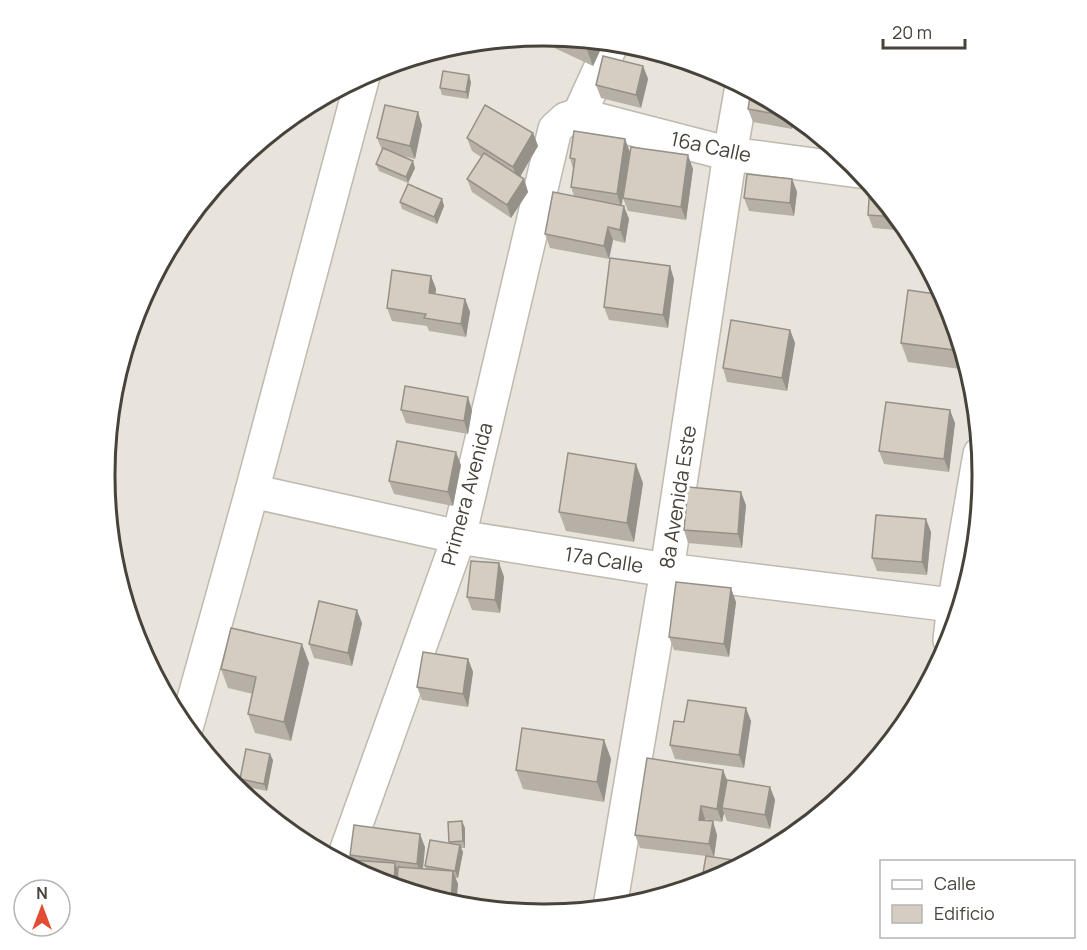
<svg xmlns="http://www.w3.org/2000/svg" width="1087" height="950" font-family="Manrope,sans-serif">
<style>
.residential{fill:#e8e3db}
.lines{fill:none;stroke-linecap:round;stroke-linejoin:round}
.minor-casing{stroke:#bfb9af;stroke-width:36}
.minor{stroke:#fff;stroke-width:33}
.wall{fill:#b7b0a7}
.shaded-wall{fill:#959088}
.building{fill:#d5cdc2;stroke:#959088;stroke-width:1.5}
.labels{text-anchor:middle;stroke-width:6;stroke-linejoin:round;paint-order:stroke}
.street-label{font-size:20px;fill:#48433a;stroke:#fff}
.rim{fill:none;stroke:#48433a;stroke-width:3}
</style>
<rect width="100%" height="100%" fill="#f4f2ec"/>
<circle class="residential" cx="543" cy="475" r="437"/>
<g class="lines">
<defs>
<g id="minor">
<polyline points="579,115 612,43"/>
<polyline points="252,491 459,537 667,570 960,606"/>
<polyline points="950,640 954,605 980,454"/>
<polyline points="186,728 252,491 363,76"/>
<polyline points="342,863 459,537 555,129 566,119 579,115 730,154 859,171"/>
<polyline points="610,907 667,570 730,154 742,86"/>
</g>
</defs>
<use href="#minor" class="minor-casing"/>
<use href="#minor" class="minor"/>
</g>
<g class="wall">
<polygon points="544,36 604,42 593,66 531,37"/>
<polygon points="643,66 648,79 641,108 601,98 596,85"/>
<polygon points="471,82 468,99 442,95 440,88"/>
<polygon points="748,109 788,110 817,135 797,131 793,122 792,129 753,122"/>
<polygon points="422,125 415,159 399,155 415,168 408,183 379,171 376,164 382,150 377,138"/>
<polygon points="533,133 538,146 520,177 524,179 528,192 511,218 472,192 467,179 481,157 472,151 467,138"/>
<polygon points="625,139 630,152 693,169 686,220 628,211 623,198 627,174 622,205 629,219 625,243 613,240 609,259 550,248 545,234 574,196 571,187 573,169 570,158"/>
<polygon points="792,179 797,192 794,216 749,211 744,198"/>
<polygon points="870,184 908,231 873,228 868,215"/>
<polygon points="442,199 444,206 437,224 402,209 400,202"/>
<polygon points="431,276 436,289 435,294 465,299 470,312 466,337 429,331 427,326 392,321 387,308"/>
<polygon points="674,279 668,328 609,320 604,307"/>
<polygon points="949,307 968,370 908,362 901,343"/>
<polygon points="790,330 795,343 787,391 727,382 723,368"/>
<polygon points="401,410 472,410 468,434 406,423"/>
<polygon points="955,423 949,472 884,464 879,451"/>
<polygon points="461,465 453,506 394,494 389,481"/>
<polygon points="643,483 634,542 566,531 559,512"/>
<polygon points="746,505 742,548 688,543 684,530"/>
<polygon points="931,532 927,575 877,571 872,558"/>
<polygon points="499,563 504,577 500,613 472,610 467,597"/>
<polygon points="736,602 729,657 674,650 669,637"/>
<polygon points="362,623 352,666 314,658 309,644"/>
<polygon points="468,659 473,672 468,707 422,700 417,687"/>
<polygon points="309,663 291,741 255,733 248,714 253,694 228,688 221,669"/>
<polygon points="751,721 744,768 675,759 670,745"/>
<polygon points="604,740 611,759 604,802 523,789 516,770"/>
<polygon points="273,760 267,791 242,786 240,779"/>
<polygon points="723,770 727,780 770,787 775,800 770,829 727,821 724,813 722,822 705,819 705,821 717,835 714,857 640,848 635,835"/>
<polygon points="465,828 465,848 461,848 463,852 458,878 455,878 458,884 456,905 375,880 352,860 350,855 425,847 423,869 426,869 425,866 450,844 449,842"/>
</g>
<g class="shaded-wall">
<polygon points="589,40 604,42 593,66 586,47"/>
<polygon points="643,66 648,79 641,108 636,95"/>
<polygon points="469,75 471,82 468,99 466,92"/>
<polygon points="788,111 790,112 793,122 792,129 787,116"/>
<polygon points="418,112 422,125 415,159 410,146"/>
<polygon points="533,133 538,146 518,180 513,167"/>
<polygon points="625,139 630,153 621,207 617,194"/>
<polygon points="688,155 693,169 686,220 681,207"/>
<polygon points="413,161 415,168 408,183 406,177"/>
<polygon points="524,179 528,192 511,218 507,205"/>
<polygon points="792,179 797,192 794,216 790,203"/>
<polygon points="442,199 444,206 437,224 434,217"/>
<polygon points="624,206 629,219 625,243 620,230"/>
<polygon points="608,227 613,240 609,259 604,246"/>
<polygon points="670,266 674,279 668,328 663,315"/>
<polygon points="431,276 436,289 434,306 429,293"/>
<polygon points="465,299 470,312 466,337 461,324"/>
<polygon points="790,330 795,343 787,391 782,378"/>
<polygon points="468,397 472,410 468,434 464,421"/>
<polygon points="950,410 955,423 949,472 944,459"/>
<polygon points="456,452 461,465 453,506 448,492"/>
<polygon points="636,464 643,483 634,542 627,523"/>
<polygon points="741,492 746,505 742,548 738,534"/>
<polygon points="926,519 931,532 927,575 922,562"/>
<polygon points="499,563 504,577 500,613 495,600"/>
<polygon points="731,588 736,602 729,657 724,644"/>
<polygon points="357,610 362,623 352,666 348,653"/>
<polygon points="302,644 309,663 291,741 284,722"/>
<polygon points="468,659 473,672 468,707 463,694"/>
<polygon points="746,708 751,721 744,768 739,755"/>
<polygon points="604,740 611,759 604,802 597,782"/>
<polygon points="270,754 273,760 267,791 264,784"/>
<polygon points="723,770 728,783 722,808 724,813 722,822 717,809"/>
<polygon points="770,787 775,800 770,829 765,815"/>
<polygon points="701,806 705,819 704,833 699,820"/>
<polygon points="462,821 465,828 465,848 463,841"/>
<polygon points="713,821 717,835 714,857 709,844"/>
<polygon points="420,834 425,847 422,877 417,864"/>
<polygon points="460,845 463,852 458,878 455,871"/>
<polygon points="395,863 400,877 399,888 394,886"/>
<polygon points="453,871 458,884 456,905 451,903"/>
</g>
<g class="building">
<polygon points="568,38 589,40 586,47"/>
<polygon points="603,56 643,66 636,95 596,85"/>
<polygon points="443,71 469,75 466,92 440,88"/>
<polygon points="751,91 788,110 787,116 748,109"/>
<polygon points="385,105 418,112 410,146 377,138"/>
<polygon points="485,105 533,133 513,167 467,138"/>
<polygon points="574,131 625,139 617,194 571,187 575,159 570,158"/>
<polygon points="631,147 688,155 681,207 623,198"/>
<polygon points="383,148 413,161 406,177 376,164"/>
<polygon points="484,153 524,179 507,205 467,179"/>
<polygon points="747,174 792,179 790,203 744,198"/>
<polygon points="408,184 442,199 434,217 400,202"/>
<polygon points="870,184 897,217 868,215"/>
<polygon points="553,192 624,206 620,230 608,227 604,246 545,234"/>
<polygon points="610,258 670,266 663,315 604,307"/>
<polygon points="392,270 431,276 429,293 465,299 461,324 424,318 426,314 387,308"/>
<polygon points="908,290 942,295 949,307 962,351 901,343"/>
<polygon points="731,320 790,330 782,378 723,368"/>
<polygon points="405,386 468,397 464,421 401,410"/>
<polygon points="886,402 950,410 944,459 879,451"/>
<polygon points="397,441 456,452 448,492 389,481"/>
<polygon points="568,453 636,464 627,523 559,512"/>
<polygon points="688,487 741,492 738,534 684,530"/>
<polygon points="876,515 926,519 922,562 872,558"/>
<polygon points="471,561 499,563 495,600 467,597"/>
<polygon points="676,582 731,588 724,644 669,637"/>
<polygon points="319,601 357,610 348,653 309,644"/>
<polygon points="231,628 302,644 284,722 248,714 256,677 221,669"/>
<polygon points="423,652 468,659 463,694 417,687"/>
<polygon points="688,700 746,708 739,755 670,745 674,721 684,722"/>
<polygon points="522,728 604,740 597,782 516,770"/>
<polygon points="246,749 270,754 264,784 240,779"/>
<polygon points="647,758 723,770 717,809 701,806 699,820 713,821 709,844 635,835"/>
<polygon points="727,780 770,787 765,815 722,808"/>
<polygon points="462,821 463,841 449,842 448,822"/>
<polygon points="354,825 420,834 417,864 350,855"/>
<polygon points="430,840 460,845 455,871 425,866"/>
<polygon points="706,856 746,862 711,881 701,884"/>
<polygon points="350,860 395,863 394,886 375,880 350,867"/>
<polygon points="398,867 453,871 451,903 397,887"/>
</g>
<g class="labels">
<g class="street-label">
<text transform="translate(711 147) rotate(12)" y="7">16a Calle</text>
<text transform="translate(467 494) rotate(-75)" y="7">Primera Avenida</text>
<text transform="translate(678 497) rotate(-81)" y="7">8a Avenida Este</text>
<text transform="translate(604 560) rotate(9)" y="7">17a Calle</text>
</g>
</g>
<path d="M0 0H1087V950H0ZM543 46H544A428 428 0 0 1 972 474V476A428 428 0 0 1 544 904H543A428 428 0 0 1 115 476V474A428 428 0 0 1 543 46Z" fill="#fff" fill-rule="evenodd"/>
<path class="rim" d="M543 46H544A428 428 0 0 1 972 474V476A428 428 0 0 1 544 904H543A428 428 0 0 1 115 476V474A428 428 0 0 1 543 46Z"/>
<rect x="880" y="860" width="195" height="78" fill="#ffffff" stroke="#b6b4b0" stroke-width="1.5"/>
<rect x="892" y="880" width="30" height="9" fill="#ffffff" stroke="#b6b4b0" stroke-width="1.5"/>
<text x="934" y="890" font-size="18" fill="#48433a">Calle</text>
<rect x="892" y="905" width="30" height="18" fill="#d5cdc2" stroke="#b6b4b0" stroke-width="1.5"/>
<text x="934" y="920" font-size="18" fill="#48433a">Edificio</text>
<g transform="translate(42 908)"><circle r="28" fill="#ffffff" stroke="#b6b4b0" stroke-width="1.5"/>
<path d="M0-4.5L10 22L0 15L-10 22Z" fill="#e34d34"/>
<text y="-9" font-size="16" font-weight="bold" text-anchor="middle" fill="#48433a">N</text>
</g>
<path d="M883 39v9h82v-9" fill="none" stroke="#48433a" stroke-width="3"/>
<text x="892" y="39" font-size="18" fill="#48433a" stroke="#ffffff" stroke-width="4.5" paint-order="stroke">20 m</text>
</svg>
